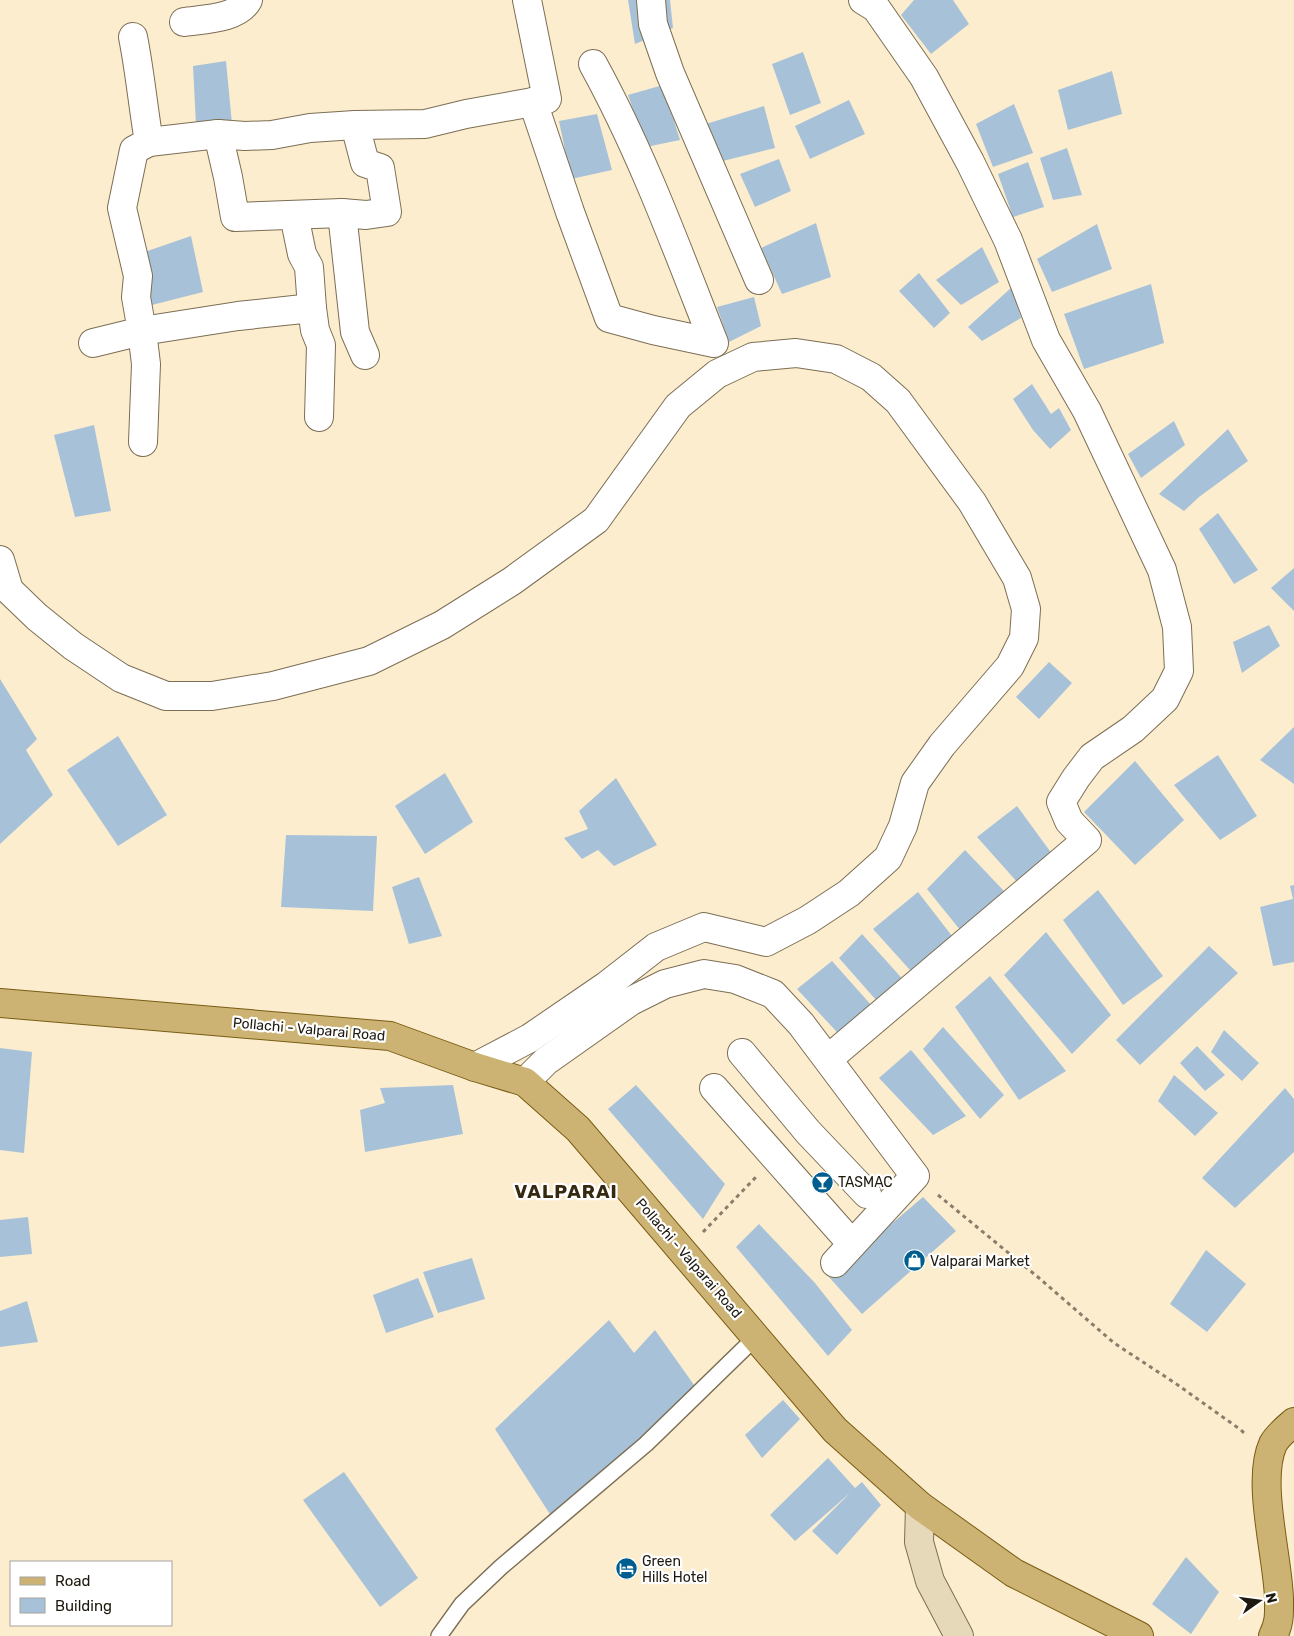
<svg xmlns="http://www.w3.org/2000/svg" width="1294" height="1636" font-family="Rubik,sans-serif">
<style>
.building{fill:#a7c2d8}
.lines{fill:none;stroke-linecap:round;stroke-linejoin:round}
.lane-casing{stroke:#7c6e54;stroke-width:18}
.street-casing{stroke:#7c6e54;stroke-width:30}
.secondary-casing{stroke:#7c6e54;stroke-width:30}
.primary-casing{stroke:#795c13;stroke-width:30}
.path{stroke:#887e6a;stroke-width:3;stroke-dasharray:4 4;stroke-linecap:butt}
.lane{stroke:#fff;stroke-width:15}
.street{stroke:#fff;stroke-width:28}
.secondary{stroke:#e6d9b9;stroke-width:28}
.primary{stroke:#ccb373;stroke-width:28}
.labels{text-anchor:middle;stroke-width:4.5;stroke-linejoin:round;paint-order:stroke}
.street-label{font-size:14px;fill:#1e190e;stroke:#fff}
.poi-label{font-size:14px;fill:#1e190e;stroke:#fff;text-anchor:start}
.district-label{font-size:19px;font-weight:bold;letter-spacing:1px;fill:#352910;stroke:#fff}
</style>
<rect width="100%" height="100%" fill="#fdedcf"/>
<g class="building">
<polygon points="628,0 670,0 673,28 635,44"/>
<polygon points="914,0 953,0 969,24 931,54 901,15"/>
<polygon points="803,52 821,103 790,115 772,64"/>
<polygon points="226,61 232,124 196,125 193,66"/>
<polygon points="1112,71 1122,114 1068,130 1058,90"/>
<polygon points="663,85 680,140 646,147 628,95"/>
<polygon points="849,100 865,134 810,159 795,126"/>
<polygon points="1014,104 1033,153 993,167 976,124"/>
<polygon points="764,106 775,148 719,162 706,124"/>
<polygon points="597,114 612,170 571,179 559,121"/>
<polygon points="1067,148 1082,195 1053,200 1040,158"/>
<polygon points="779,159 791,191 755,207 740,174"/>
<polygon points="1028,162 1044,207 1013,217 998,174"/>
<polygon points="816,223 831,277 782,294 761,248"/>
<polygon points="1097,224 1112,269 1052,292 1037,259"/>
<polygon points="191,236 203,292 148,306 133,256"/>
<polygon points="982,247 999,282 961,305 936,280"/>
<polygon points="919,273 950,313 934,328 899,291"/>
<polygon points="1151,284 1164,343 1084,369 1064,314"/>
<polygon points="1012,287 1021,318 982,341 968,327"/>
<polygon points="754,297 761,326 729,342 717,307"/>
<polygon points="1032,384 1051,414 1059,408 1071,430 1050,449 1033,430 1013,399"/>
<polygon points="1174,421 1185,445 1141,478 1128,454"/>
<polygon points="94,425 111,511 75,517 54,435"/>
<polygon points="1228,429 1248,461 1199,497 1184,511 1159,494"/>
<polygon points="1218,513 1258,570 1234,584 1199,529"/>
<polygon points="1294,568 1294,611 1271,588"/>
<polygon points="1269,625 1280,646 1242,673 1233,642"/>
<polygon points="1049,662 1072,683 1039,719 1016,697"/>
<polygon points="0,679 37,739 26,750 53,795 0,844"/>
<polygon points="1294,727 1294,784 1260,760"/>
<polygon points="118,736 167,815 118,846 67,770"/>
<polygon points="1218,755 1257,816 1220,840 1174,785"/>
<polygon points="1135,761 1184,820 1135,865 1084,812"/>
<polygon points="445,773 473,822 425,854 395,806"/>
<polygon points="616,778 657,845 614,866 598,850 582,859 564,838 588,829 579,811"/>
<polygon points="1017,806 1066,873 1034,901 977,837"/>
<polygon points="286,835 377,836 373,911 281,907"/>
<polygon points="965,850 1022,910 978,952 927,889"/>
<polygon points="419,877 442,936 409,944 392,887"/>
<polygon points="1294,885 1294,962 1273,966 1260,907 1293,899 1290,886"/>
<polygon points="1098,890 1163,976 1123,1005 1063,920"/>
<polygon points="918,892 969,958 928,990 873,929"/>
<polygon points="1046,932 1111,1015 1072,1054 1004,975"/>
<polygon points="862,934 917,995 891,1017 839,958"/>
<polygon points="1209,946 1238,973 1140,1065 1116,1040"/>
<polygon points="832,961 880,1015 847,1043 797,989"/>
<polygon points="990,976 1066,1071 1019,1100 955,1007"/>
<polygon points="943,1027 1004,1095 980,1119 923,1049"/>
<polygon points="1224,1030 1259,1063 1242,1081 1211,1052"/>
<polygon points="1197,1046 1225,1075 1205,1091 1180,1063"/>
<polygon points="0,1048 32,1052 24,1153 0,1150"/>
<polygon points="911,1050 966,1116 933,1135 879,1078"/>
<polygon points="1174,1075 1218,1113 1195,1136 1158,1101"/>
<polygon points="453,1085 463,1134 365,1152 360,1110 385,1103 380,1088"/>
<polygon points="636,1085 725,1184 703,1219 608,1109"/>
<polygon points="1285,1088 1294,1099 1294,1152 1235,1208 1202,1178"/>
<polygon points="923,1197 956,1231 862,1314 829,1277"/>
<polygon points="28,1217 32,1254 0,1257 0,1220"/>
<polygon points="759,1224 815,1283 852,1330 828,1356 736,1247"/>
<polygon points="1206,1250 1246,1284 1207,1332 1170,1304"/>
<polygon points="472,1258 485,1299 438,1313 423,1272"/>
<polygon points="418,1278 434,1317 386,1333 373,1295"/>
<polygon points="27,1301 38,1342 0,1347 0,1311"/>
<polygon points="609,1320 634,1353 655,1330 699,1392 555,1522 495,1429"/>
<polygon points="783,1400 800,1419 762,1458 745,1435"/>
<polygon points="828,1458 855,1488 862,1482 881,1505 837,1555 812,1531 850,1493 795,1541 770,1515"/>
<polygon points="344,1472 418,1578 380,1607 303,1500"/>
<polygon points="1186,1557 1219,1592 1191,1634 1152,1604"/>
</g>
<g class="lines">
<defs>
<polyline id="lane" points="439,1636 462,1604 501,1567 646,1444 756,1337"/>
<g id="street">
<path d="M527,0L547,99L533,102L570,212L609,318L653,330L714,343C677,249 642,153 593,64"/>
<polyline points="651,0 653,24 670,73 759,280"/>
<path d="M184,22C203,19 238,19 248,0"/>
<path d="M133,37C140,72 143,107 149,142L134,150L122,208L138,276L136,297L142,331L146,364L143,442"/>
<polyline points="218,134 228,177 235,217 342,213 366,215 387,212 380,168 365,163 355,125"/>
<polyline points="149,142 218,134 245,136 272,135 310,128 355,125 425,124 466,114 533,102"/>
<polyline points="342,213 355,332 365,355"/>
<polyline points="294,215 302,254 309,267 312,308 315,330 321,345 319,417"/>
<polyline points="93,343 142,331 238,316 312,308"/>
<polyline points="0,560 9,590 37,617 73,646 121,678 166,696 212,696 273,686 369,661 442,625 512,581 596,520 678,406 717,374 753,357 796,353 836,359 871,377 898,401 972,502 1017,578 1026,609 1024,638 1010,666 942,745 915,783 903,826 888,858 849,893 808,920 766,942 704,927 656,947 606,986 530,1038 475,1067"/>
<polyline points="742,1053 808,1132 867,1194"/>
<polyline points="828,1059 1087,840 1069,821 1061,802 1076,778 1092,757 1133,729 1165,699 1179,671 1177,627 1162,570 1087,411 1046,340 1008,240 970,162 924,77 876,8 863,0"/>
<polyline points="525,1082 546,1061 631,1001 665,984 704,974 735,979 773,994 801,1024 915,1176 835,1263 915,1176"/>
<polyline points="714,1088 852,1244"/>
</g>
<polyline id="secondary" points="920,1506 919,1542 930,1581 959,1636"/>
<g id="primary">
<polyline points="0,1003 390,1036 475,1067 525,1082 578,1129 835,1430 920,1506 1014,1573 1139,1636"/>
<path d="M1273,1636C1280,1622 1279,1614 1279,1599C1278,1557 1256,1481 1273,1444C1277,1436 1287,1428 1294,1422"/>
</g>
</defs>
<use href="#lane" class="lane-casing"/>
<use href="#street" class="street-casing"/>
<use href="#secondary" class="secondary-casing"/>
<use href="#primary" class="primary-casing"/>
<g class="path">
<polyline points="938,1195 1039,1278 1114,1343 1175,1383 1241,1430 1246,1435"/>
<polyline points="703,1232 756,1177"/>
</g>
<use href="#lane" class="lane"/>
<use href="#street" class="street"/>
<use href="#secondary" class="secondary"/>
<use href="#primary" class="primary"/>
</g>
<defs>
<symbol id="bar-disc" viewBox="-11 -11 22 22"><circle r="9.5" fill="#005e8f" stroke="#fff"/><path d="M-6-5H6L.8 .8V4.5H3.5V6h-7V4.5H-.8V.8Z" fill="#fff"/></symbol>
<symbol id="shop-disc" viewBox="-11 -11 22 22"><circle r="9.5" fill="#005e8f" stroke="#fff"/><path d="M-5-2.5h2.3a2.7 3.5 0 0 1 5.4 0H5L5.5 6h-11ZM-1.5-2.5h3a1.5 2.3 0 0 0-3 0Z" fill="#fff"/></symbol>
<symbol id="hotel-disc" viewBox="-11 -11 22 22"><circle r="9.5" fill="#005e8f" stroke="#fff"/><path d="M-6-4.5h1.5V1H6V5H4.5V3h-9V5H-6ZM-4 0a1.8 1.8 0 1 1 3.6 0ZM.5 0V-2.5h3Q6-2.5 6 0Z" fill="#fff"/></symbol>
</defs>
<g fill-rule="evenodd">
<use href="#bar-disc" x="810" y="1170" width="25" height="25"/>
<use href="#shop-disc" x="902" y="1248" width="25" height="25"/>
<use href="#hotel-disc" x="614" y="1556" width="25" height="25"/>
</g>
<g class="labels">
<g class="street-label">
<text transform="translate(309 1029) rotate(5)" y="5">Pollachi - Valparai Road</text>
<text transform="translate(689 1258) rotate(49)" y="5">Pollachi - Valparai Road</text>
</g>
<g class="poi-label">
<text x="838" y="1187">TASMAC</text>
<text x="930" y="1266">Valparai Market</text>
<text x="642" y="1566">Green<tspan x="642" dy="16">Hills Hotel</tspan></text>
</g>
<g class="district-label">
<text x="566" y="1198">VALPARAI</text>
</g>
</g>
<rect x="10" y="1561" width="162" height="65" fill="#ffffff" stroke="#a5a39f"/>
<rect x="20" y="1577" width="25" height="8" fill="#ccb373" stroke="#a5a39f"/>
<text x="55" y="1586" font-size="15" fill="#1e190e">Road</text>
<rect x="20" y="1598" width="25" height="15" fill="#a7c2d8" stroke="#a5a39f"/>
<text x="55" y="1611" font-size="15" fill="#1e190e">Building</text>
<g transform="translate(1259 1601) rotate(76)" stroke="#ffffff" stroke-width="4" paint-order="stroke">
<path d="M0-4L9 19L0 12L-9 19Z" fill="#1e190e"/>
<text y="-8" font-size="14" font-weight="bold" text-anchor="middle" fill="#1e190e">N</text>
</g>
</svg>
